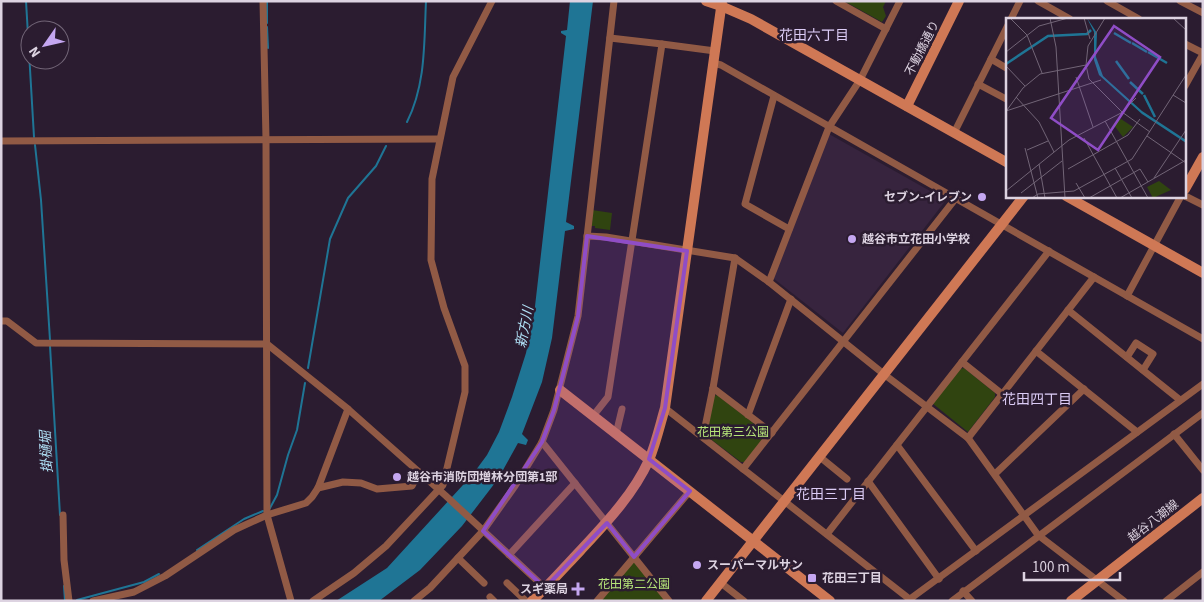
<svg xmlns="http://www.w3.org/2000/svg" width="1204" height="602" font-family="'Source Sans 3','Noto Sans JP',sans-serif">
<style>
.built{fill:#37243e}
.green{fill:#304410}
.water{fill:#1f7595}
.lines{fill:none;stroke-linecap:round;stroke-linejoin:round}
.stream{stroke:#1f7595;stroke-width:2}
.street{stroke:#915a45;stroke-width:7}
.secondary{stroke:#cf7855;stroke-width:10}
.marked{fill:#8f4dc6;fill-opacity:0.2;stroke:#8f4dc6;stroke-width:4;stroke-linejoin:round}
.poi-dot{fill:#c5a7f1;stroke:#2b1c30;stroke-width:2}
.labels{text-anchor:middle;stroke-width:5;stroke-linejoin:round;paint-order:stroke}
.street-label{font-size:12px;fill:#ddd3e1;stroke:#2b1c30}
.poi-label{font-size:12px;font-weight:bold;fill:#ddd3e1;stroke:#2b1c30;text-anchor:start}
.park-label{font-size:12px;fill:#b6e579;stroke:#2b1c30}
.neighbourhood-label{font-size:14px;fill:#dcccf6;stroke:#2b1c30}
.water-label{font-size:14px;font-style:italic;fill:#afdff5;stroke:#2b1c30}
.inset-river{fill:none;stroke:#1f7595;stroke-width:2.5}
.inset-road{fill:none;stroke:#726577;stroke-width:1}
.view{fill:#8f4dc6;fill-opacity:0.15;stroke:#8f4dc6;stroke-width:2.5}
.inset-edge{fill:none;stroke:#ddd3e1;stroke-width:2.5}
</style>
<rect width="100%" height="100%" fill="#2b1c30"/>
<polygon class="built" points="829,134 946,200 843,333 773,278"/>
<g class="green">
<polygon points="844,1 886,1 883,7 886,16 882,22"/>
<polygon points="592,210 612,213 610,230 595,228 595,226 590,226"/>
<polygon points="964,368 995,393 995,397 968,432 932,403 960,369"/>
<polygon points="717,395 765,432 765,436 745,462 741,462 708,437 707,433 714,396"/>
<polygon points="634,557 669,601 597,601"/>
</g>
<polygon class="water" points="570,1 593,1 566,222 574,226 574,229 565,231 552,338 542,382 522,434 528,440 526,445 518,443 498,479 462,526 420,570 379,601 336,601 387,568 473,474 487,455 499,432 512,397 526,353 534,315 566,36 561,33 561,31 567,30"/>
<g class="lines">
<g class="stream">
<polyline points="26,1 34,137"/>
<polyline points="267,1 267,23"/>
<polyline points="267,27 268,48"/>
<path d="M407,122C426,84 424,43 426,1"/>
<polyline points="35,145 41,200 50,340"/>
<polyline points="50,346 60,515"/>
<polyline points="308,368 330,239 348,198 376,166 386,146"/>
<polyline points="270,508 277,495 288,455 297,430 305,383"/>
<polyline points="197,550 244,519 263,511"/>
<polyline points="64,586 65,601"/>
<polyline points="77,600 144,582 159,574"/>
</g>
<g class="street">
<polyline points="263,1 266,139 267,515 291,601"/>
<polyline points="836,1 886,29"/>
<polyline points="1038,1 1070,19"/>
<polyline points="1107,1 1139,19"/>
<polyline points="1180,1 1203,13"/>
<polyline points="1011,19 1020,1"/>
<polyline points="610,38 662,44"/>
<polyline points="1185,44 1203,53"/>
<polyline points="991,59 1008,69"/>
<polyline points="713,63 721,65 1203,339"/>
<polyline points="978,84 1008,100"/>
<polyline points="1185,86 1203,54"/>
<polyline points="774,96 745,204 789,229"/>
<polyline points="954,133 1008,25"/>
<polyline points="1,141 439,139"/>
<polyline points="1185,196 1203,205"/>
<polyline points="587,236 606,237 735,258 769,282 885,375 968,438 1038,535 1124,601"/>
<polyline points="769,282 829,127 860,80 900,1"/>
<polyline points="1127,296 1181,196"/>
<polyline points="1068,310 1180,400"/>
<polyline points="1,321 7,321 36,343 267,344 348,409 446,496 545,588"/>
<polyline points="1036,351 1137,432"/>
<polyline points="1127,357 1136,343 1153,354 1143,370"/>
<polyline points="962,362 1002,394"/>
<polyline points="713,388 772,433"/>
<polyline points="665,408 912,601"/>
<polyline points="748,415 791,299"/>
<polyline points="593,416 608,397 662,44 715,51"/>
<polyline points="616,434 622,409"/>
<polyline points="1174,434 1203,470"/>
<polyline points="703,437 713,388 735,258"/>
<polyline points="968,438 1094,277"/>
<polyline points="542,442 669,601"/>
<polyline points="897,445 976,551"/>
<polyline points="820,457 847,479"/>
<polyline points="743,469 956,198"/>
<polyline points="995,474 1084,389"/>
<polyline points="868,481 939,579"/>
<polyline points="318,488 343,482 361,483 377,489 412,486 419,472"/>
<polyline points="63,515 64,560 69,601"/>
<polyline points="827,534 1049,251"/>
<polyline points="509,555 575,483"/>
<polyline points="458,558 484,583"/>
<polyline points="507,583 526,601"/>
<polyline points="721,583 744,601"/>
<polyline points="963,591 972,601"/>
<polyline points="490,597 494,601"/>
<polyline points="910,599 1203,384"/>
<polyline points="93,601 134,592 165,576 234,530 267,515 306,503 312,497 318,488 348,409"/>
<polyline points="313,601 354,573 386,546 443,485 465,392 465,366 444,308 431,260 432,179 453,77 492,1"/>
<polyline points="414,601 430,588 483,531 515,486 542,442 554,410 578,316 614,1"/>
<polyline points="597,601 690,491"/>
<polyline points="952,601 1203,413"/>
<polyline points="1166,601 1203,572"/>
</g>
<g class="secondary">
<polyline points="706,1 721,6 751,19 1008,163"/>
<polyline points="907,106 959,1"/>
<polyline points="1185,189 1203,157"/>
<polyline points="1066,196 1203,273"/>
<polyline points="560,390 830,601"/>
<path d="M532,601C549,585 564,568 580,551C606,523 633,495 649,460C656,443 660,425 665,408L722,1"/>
<polyline points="706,601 1024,196"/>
<polyline points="1071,601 1203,498"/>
</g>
</g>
<path class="marked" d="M587,236L687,251L665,408L649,459L690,491L634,557L607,523L545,588L483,531L542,442L554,410L578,316Z"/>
<g class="poi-dot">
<circle cx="982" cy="197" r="5"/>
<circle cx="852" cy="239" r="5"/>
<circle cx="397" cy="477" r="5"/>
<circle cx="697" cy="565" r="5"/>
<rect x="807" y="573" width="10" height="10" rx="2.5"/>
<path d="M575.5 581.5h5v5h5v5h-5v5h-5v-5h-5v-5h5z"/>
</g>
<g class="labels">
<g class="street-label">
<text transform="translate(922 48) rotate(-63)" y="4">不動橋通り</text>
<text transform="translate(1153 521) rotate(-38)" y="4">越谷八潮線</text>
</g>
<g class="poi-label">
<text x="972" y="201" text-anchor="end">セブン-イレブン</text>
<text x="862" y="243">越谷市立花田小学校</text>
<text x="407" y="481">越谷市消防団増林分団第1部</text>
<text x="707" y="569">スーパーマルサン</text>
<text x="822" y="582">花田三丁目</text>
<text x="568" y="593" text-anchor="end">スギ薬局</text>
</g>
<g class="park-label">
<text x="733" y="436">花田第三公園</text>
<text x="634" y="588">花田第二公園</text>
</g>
<g class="neighbourhood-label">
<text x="814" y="40">花田六丁目</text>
<text x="1037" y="404">花田四丁目</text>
<text x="831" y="499">花田三丁目</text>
</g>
<g class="water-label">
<text transform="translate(524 327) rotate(-79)" y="5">新方川</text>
<text transform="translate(46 452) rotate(-93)" y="5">掛樋堀</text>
</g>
</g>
<g transform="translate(1006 18)">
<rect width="180" height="180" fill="#2b1c30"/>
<path d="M115,101L127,109L117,119L107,106ZM153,163L165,172L147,180L141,169Z" fill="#304410"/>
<path d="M81,0L91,15L90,39L97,58L136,93L180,122V125L136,96L93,57L88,42V14Z" fill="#1f7595"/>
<path class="inset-river" d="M108,15L125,25M126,25L141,34M142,34L161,45M110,43L123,61M0,46L42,18L81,16L85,12M124,64L137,76M138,77L149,99"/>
<path class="inset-road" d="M4,0L21,17L36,55M44,0L50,29L59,180M78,0L84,21M99,0L82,28L80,47L83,61L116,94L144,114M167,0L180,12M0,34L33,8L62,0M0,48L19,68M70,59L87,109M167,77L180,85M10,79L33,104L48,134M1,92L17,70L34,56L80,47M0,93L95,62M99,103L142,180M141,118L180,145M78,120L111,180M19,130L32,180M21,132L42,123M33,146L39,180M109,150L126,180M62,151L122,117L134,101M148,160L180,112M70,165L79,180M0,173L63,122L115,95L130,80M15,175L56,143M26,180L32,176L68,173L126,141L180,57M83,180L134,151L142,164M114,180L180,142"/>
<path class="view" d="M108,8L154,39L92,132L45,100Z"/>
<rect width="180" height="180" class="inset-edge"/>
</g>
<rect width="1204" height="602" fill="none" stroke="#ddd3e1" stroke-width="5"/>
<g transform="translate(45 45) rotate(236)"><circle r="24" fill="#2b1c30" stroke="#726577"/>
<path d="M0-4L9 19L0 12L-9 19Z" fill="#c5a7f1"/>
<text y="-8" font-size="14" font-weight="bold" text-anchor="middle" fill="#ddd3e1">N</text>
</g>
<path d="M1024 572v8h96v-8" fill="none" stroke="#ddd3e1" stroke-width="2.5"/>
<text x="1032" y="572" font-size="15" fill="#ddd3e1" stroke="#2b1c30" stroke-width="4" paint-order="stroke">100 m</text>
</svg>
